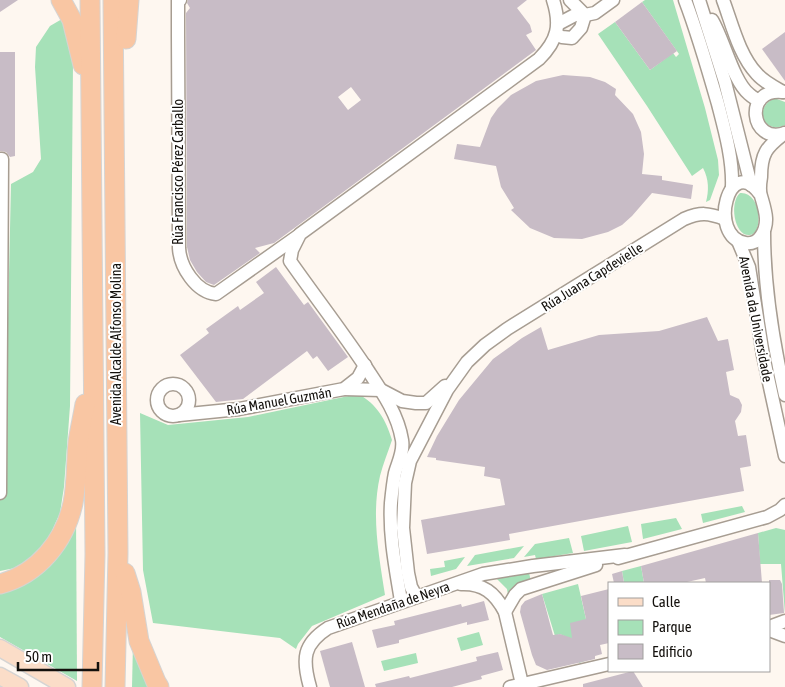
<svg xmlns="http://www.w3.org/2000/svg" width="785" height="687" font-family="'Asap Condensed',sans-serif">
<style>
.green{fill:#a6e1b8}
.building{fill:#c8bcc6;fill-rule:evenodd}
.lines{fill:none;stroke-linecap:round;stroke-linejoin:round}
.minor-casing{stroke:#a79d92;stroke-width:15}
.major-casing{stroke:#d5d4d3;stroke-width:19}
.highway-casing{stroke:#d5d4d3;stroke-width:21}
.minor{stroke:#fff;stroke-width:12}
.major{stroke:#fbddc8;stroke-width:16}
.highway{stroke:#f9c6a3;stroke-width:19}
.labels{text-anchor:middle;stroke-width:4;stroke-linejoin:round;paint-order:stroke}
.street-label{font-size:14px;fill:#13100c;stroke:#fff}
</style>
<rect width="100%" height="100%" fill="#fef7f0"/>
<g class="green">
<path d="M645,0H673L705,108L718,160L719,175L710,200L706,202C709,191 709,179 703,168L692,176L647,106L598,34L615,22L650,70L673,53L676,57L679,54L642,2Z"/>
<polygon points="62,19 70,39 73,63 70,406 64,487 60,513 50,535 38,554 20,567 0,571 0,499 4,499 11,184 33,172 41,159 35,67 36,47 50,26"/>
<path d="M773,99H777L785,102V125C765,135 753,109 773,99Z"/>
<path d="M740,193C761,191 764,233 750,235C734,237 729,202 740,193Z"/>
<path d="M358,394C377,404 386,420 392,440C388,452 383,464 380,476C371,515 379,556 385,595L312,626L298,644L296,649L280,638L153,623L143,570L140,413L168,425L248,417Z"/>
<polygon points="742,506 745,512 703,523 701,514"/>
<polygon points="76,513 77,681 0,637 0,588"/>
<polygon points="676,518 682,529 643,539 641,524"/>
<polygon points="628,526 632,542 584,551 581,536"/>
<polygon points="776,528 785,530 785,614 781,564 760,564 758,533"/>
<polygon points="569,538 573,553 536,559 535,555 524,557 535,544"/>
<polygon points="524,546 514,558 467,566 475,555"/>
<polygon points="465,557 456,569 431,576 430,569 445,567 444,561"/>
<polygon points="641,566 644,583 624,583 622,571"/>
<polygon points="529,573 531,581 508,595 507,589 495,577"/>
<polygon points="578,584 591,641 581,643 585,661 579,663 570,639 560,634 555,636 542,594"/>
<polygon points="479,632 483,645 461,651 457,638"/>
<polygon points="133,643 152,687 132,687"/>
<polygon points="416,653 418,663 384,671 381,661"/>
</g>
<g class="building">
<polygon points="0,0 18,0 0,12"/>
<path d="M188,0H527L517,8L530,25L532,32L526,35L536,50L274,243L255,248L260,253L214,285L206,282L197,272L190,260L187,247L186,13L190,8L187,3ZM351,87L361,100L348,110L338,97Z"/>
<polygon points="642,2 677,51 650,70 615,22"/>
<polygon points="785,32 785,81 762,49"/>
<polygon points="0,52 15,52 15,156 10,157 6,152 0,151"/>
<polygon points="563,75 590,77 605,82 616,89 615,95 633,114 641,132 644,154 642,174 662,176 662,180 693,185 691,199 652,193 632,216 622,225 608,232 582,239 554,238 530,228 511,210 514,208 501,187 496,166 454,159 457,144 480,147 491,118 498,108 511,95 536,81"/>
<polygon points="276,267 304,305 308,302 348,357 328,371 317,356 313,359 307,351 243,399 216,402 180,355 209,333 206,329 238,306 240,310 264,293 256,282"/>
<polygon points="707,317 718,341 728,339 734,370 726,372 730,395 739,399 742,405 741,412 735,421 738,436 746,435 751,466 740,468 744,491 509,534 510,540 427,554 421,520 505,505 500,479 484,476 485,467 436,460 436,458 427,457 437,436 459,400 493,359 522,338 541,327 548,350 599,335 659,331"/>
<polygon points="758,533 762,583 706,583 705,578 687,582 687,583 644,583 641,566"/>
<polygon points="622,571 624,583 614,583 612,574"/>
<polygon points="769,580 780,580 782,584 784,613 769,615"/>
<polygon points="609,589 609,643 600,645 602,654 595,656 595,659 547,670 536,665 532,655 520,612 521,606 525,601 542,594 553,635 560,634 572,638 570,623 586,619 581,596"/>
<polygon points="484,601 489,620 467,625 467,622 399,640 399,643 377,648 372,630 395,625 394,621 461,604 462,607"/>
<polygon points="352,642 365,687 330,687 320,651"/>
<polygon points="498,652 503,670 481,676 482,679 452,687 376,687 375,684 409,676 410,678 477,661 476,657"/>
<polygon points="633,671 643,687 583,687 583,684"/>
</g>
<g class="lines">
<defs>
<g id="minor">
<path d="M180,0L178,1V35L179,248C180,267 196,292 216,294L298,236"/>
<polyline points="570,0 585,15 595,13 613,0"/>
<path d="M685,0C698,34 708,69 718,104C725,131 733,159 732,187"/>
<polyline points="699,0 725,82 751,185"/>
<path d="M723,0C732,24 739,55 757,74C764,82 774,87 783,92"/>
<path d="M712,20C724,40 733,81 749,94C752,97 756,99 759,101"/>
<polyline points="556,34 562,37 572,38 581,28 585,15 575,15 558,24"/>
<path d="M783,92C743,87 750,145 785,133"/>
<polyline points="0,159 2,159 0,493"/>
<path d="M760,194C729,152 707,236 745,243C751,244 757,242 761,236C770,223 765,210 761,196C759,190 760,183 761,177C761,154 766,147 785,133"/>
<path d="M764,232C764,287 773,342 785,395"/>
<polyline points="738,241 749,267 763,355 785,456"/>
<circle cx="173" cy="400" r="16"/>
<polyline points="344,389 381,390 402,401 416,403 426,403 445,386"/>
<polyline points="179,415 239,409 344,389 358,378 365,365"/>
<polyline points="618,558 767,517 780,510 785,505"/>
<path d="M461,584C483,583 495,593 505,612L522,684"/>
<path d="M416,596L411,587L408,573L403,528L405,483L410,461L447,390L467,362L485,345L507,329L684,219C701,212 708,213 725,219"/>
<path d="M401,601C396,570 389,536 391,503C392,493 393,483 395,473C398,462 404,452 402,440C398,415 383,393 369,372C344,334 316,298 290,261L292,250L300,234L539,59C558,40 561,25 553,0"/>
<polyline points="505,612 515,595 521,589 596,565"/>
<polyline points="769,627 785,621"/>
<polyline points="769,630 785,636"/>
<path d="M310,687C302,659 303,644 328,628L483,574L533,566L625,555"/>
<polyline points="510,687 609,664"/>
</g>
<g id="major">
<polyline points="0,648 67,687"/>
<polyline points="0,676 20,687"/>
</g>
<g id="highway">
<polyline points="61,0 72,20 83,65"/>
<polyline points="90,0 95,554 92,687"/>
<polyline points="113,0 118,553 115,687"/>
<polyline points="126,39 129,0"/>
<polyline points="125,573 131,592 139,641 156,682 159,687"/>
<path d="M0,584C38,574 65,541 73,503C77,483 76,462 78,442C80,429 83,416 85,404"/>
</g>
</defs>
<use href="#minor" class="minor-casing"/>
<use href="#major" class="major-casing"/>
<use href="#highway" class="highway-casing"/>
<use href="#minor" class="minor"/>
<use href="#major" class="major"/>
<use href="#highway" class="highway"/>
</g>
<g class="labels">
<g class="street-label">
<text transform="translate(178 172) rotate(-90)" y="5">Rúa Francisco Pérez Carballo</text>
<text transform="translate(592 277) rotate(-32)" y="5">Rúa Juana Capdevielle</text>
<text transform="translate(756 319) rotate(79)" y="5">Avenida da Universidade</text>
<text transform="translate(116 344) rotate(-90)" y="5">Avenida Alcalde Alfonso Molina</text>
<text transform="translate(279 401) rotate(-10)" y="5">Rúa Manuel Guzmán</text>
<text transform="translate(393 605) rotate(-19)" y="5">Rúa Mendaña de Neyra</text>
</g>
</g>
<rect x="608" y="582" width="162" height="90" fill="#ffffff" stroke="#a19f9e"/>
<rect x="618" y="598" width="25" height="8" fill="#fbddc8" stroke="#a19f9e"/>
<text x="652" y="607" font-size="15" fill="#13100c">Calle</text>
<rect x="618" y="620" width="25" height="15" fill="#a6e1b8" stroke="#a19f9e"/>
<text x="652" y="632" font-size="15" fill="#13100c">Parque</text>
<rect x="618" y="644" width="25" height="15" fill="#c8bcc6" stroke="#a19f9e"/>
<text x="652" y="657" font-size="15" fill="#13100c">Edificio</text>
<path d="M18 662v8h80v-8" fill="none" stroke="#13100c" stroke-width="2.5"/>
<text x="25" y="662" font-size="15" fill="#13100c" stroke="#ffffff" stroke-width="4" paint-order="stroke">50 m</text>
</svg>
